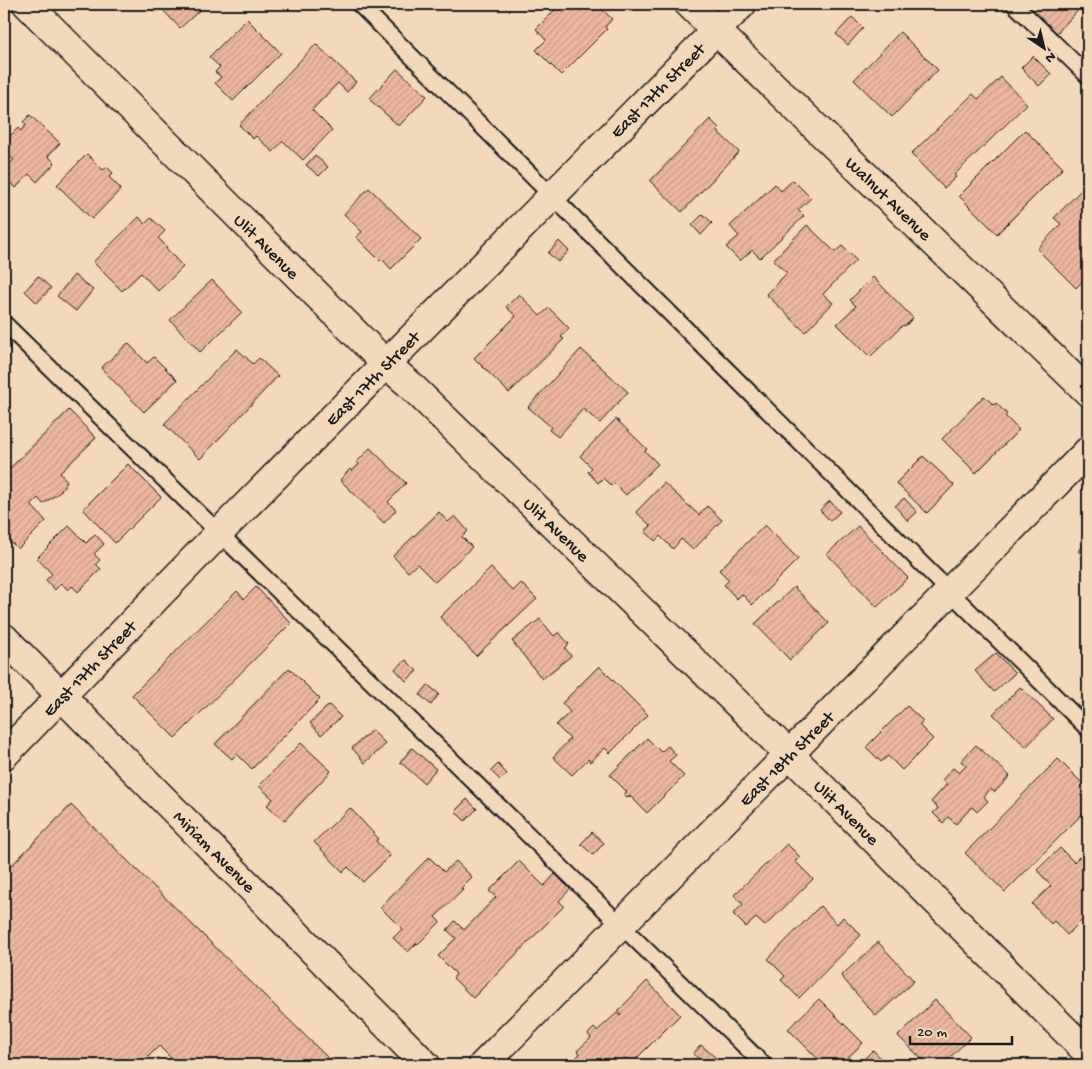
<svg xmlns="http://www.w3.org/2000/svg" width="1092" height="1069" font-family="'Gochi Hand',sans-serif">
<style>
.building{fill:url(#building-hatch);stroke:#1c1c1c}
.lines{fill:none;stroke-linecap:round;stroke-linejoin:round}
.service-casing{stroke:#1c1c1c;stroke-width:19}
.minor-casing{stroke:#1c1c1c;stroke-width:31}
.service{stroke:#f3d8ba;stroke-width:15}
.minor{stroke:#f3d8ba;stroke-width:28}
.labels{text-anchor:middle;stroke-width:4;stroke-linejoin:round;paint-order:stroke}
.street-label{font-size:18px;fill:#1c1c1c;stroke:#f3d8ba}
</style>
<defs>
<pattern id="building-hatch" width="6" height="6" patternUnits="userSpaceOnUse" patternTransform="scale(1.25)"><rect width="6" height="6" fill="#ecb79e"/><path d="M-1 1l2-2M0 6l6-6M5 7l2-2" fill="none" stroke="#ca9d88"/></pattern>
</defs>
<rect width="100%" height="100%" fill="#f3d8ba"/>
<filter id="ink" filterUnits="userSpaceOnUse"><feTurbulence type="fractalNoise" baseFrequency=".02" numOctaves="2"/><feDisplacementMap in="SourceGraphic" scale="10" xChannelSelector="R" yChannelSelector="G"/><feConvolveMatrix kernelMatrix="1 2 1 2 8 2 1 2 1" color-interpolation-filters="sRGB"/></filter>
<g filter="url(#ink)">
<g class="building">
<polygon points="146,4 198,4 202,8 180,28 160,7 154,12"/>
<polygon points="561,4 597,4 612,19 605,27 607,29 561,75 536,50 546,40 536,29"/>
<polygon points="1026,4 1082,4 1083,5 1057,33"/>
<polygon points="852,17 863,28 848,45 836,34"/>
<polygon points="247,19 281,53 233,101 215,83 221,77 215,72 220,67 209,57"/>
<polygon points="900,32 938,70 892,117 854,80"/>
<polygon points="316,44 356,82 347,92 338,83 312,110 332,130 303,160 283,141 273,152 256,136 253,139 239,125"/>
<polygon points="1033,56 1051,74 1039,86 1021,68"/>
<polygon points="397,69 427,96 399,126 369,99"/>
<polygon points="1001,77 1027,104 954,175 956,177 944,188 911,154 973,94 978,99"/>
<polygon points="30,115 60,143 48,156 55,163 37,182 29,174 16,188 4,176 4,170 14,160 4,151 4,142 18,128 21,131 26,125 23,122"/>
<polygon points="710,119 719,128 717,131 739,152 682,212 650,181"/>
<polygon points="1025,130 1063,168 997,234 959,196"/>
<polygon points="87,154 103,170 107,167 113,173 109,177 121,189 92,219 57,185"/>
<polygon points="315,155 328,167 319,176 306,165"/>
<polygon points="793,180 811,198 798,210 804,216 760,258 752,250 740,261 726,247 739,236 730,226 775,184 781,191"/>
<polygon points="1085,186 1088,189 1088,275 1076,288 1037,249 1061,224 1054,218"/>
<polygon points="369,188 421,239 391,269 382,259 380,261 356,237 362,232 344,214"/>
<polygon points="703,214 712,223 701,235 692,225"/>
<polygon points="139,217 145,224 151,218 165,231 158,238 167,247 166,248 183,267 158,291 141,273 122,291 93,262"/>
<polygon points="807,225 835,252 842,246 856,260 823,294 833,303 805,332 766,294 787,273 773,260"/>
<polygon points="559,241 569,251 558,262 548,253"/>
<polygon points="74,275 93,290 76,311 57,296"/>
<polygon points="38,276 51,288 37,303 25,291"/>
<polygon points="873,277 913,318 905,326 903,325 870,357 837,324 856,306 850,300"/>
<polygon points="212,280 242,312 200,352 170,320"/>
<polygon points="519,294 540,316 549,308 569,328 561,337 564,339 509,393 474,358 516,316 506,307"/>
<polygon points="128,343 147,363 154,357 177,380 144,412 101,368"/>
<polygon points="237,349 253,364 259,358 278,376 200,459 164,424"/>
<polygon points="581,349 628,392 600,423 583,409 558,437 549,430 551,427 528,407"/>
<polygon points="984,396 994,405 996,403 1007,414 1005,416 1019,430 976,473 942,439"/>
<polygon points="69,410 96,438 60,473 67,481 60,492 43,504 38,498 31,505 46,521 18,549 4,535 4,474"/>
<polygon points="616,419 647,449 645,451 658,464 626,495 614,483 611,486 603,478 598,483 588,472 592,468 580,456"/>
<polygon points="370,448 406,483 388,502 396,510 384,523 340,480 350,469 352,471 359,464 357,462"/>
<polygon points="923,456 954,485 927,513 896,483"/>
<polygon points="128,464 161,497 115,543 83,509"/>
<polygon points="664,483 699,515 707,506 722,520 693,550 681,539 673,549 660,536 655,541 645,531 651,526 636,512"/>
<polygon points="904,498 917,512 908,521 895,506"/>
<polygon points="830,501 840,512 830,521 820,510"/>
<polygon points="439,512 448,522 455,516 468,531 462,537 472,547 435,582 417,564 408,572 393,556"/>
<polygon points="765,525 798,559 752,605 742,594 737,599 724,585 729,580 719,570"/>
<polygon points="69,526 86,543 95,534 104,544 94,554 100,560 96,564 101,569 78,592 72,586 68,590 61,583 55,590 46,580 52,574 37,558"/>
<polygon points="858,526 908,578 877,607 827,554"/>
<polygon points="1088,540 1088,560 1078,551"/>
<polygon points="491,568 513,591 521,583 537,599 476,656 440,617"/>
<polygon points="256,587 291,623 175,738 132,695 237,591 244,599"/>
<polygon points="794,587 829,623 790,660 755,624"/>
<polygon points="540,619 554,636 559,632 562,636 569,644 565,648 571,656 542,679 512,641"/>
<polygon points="996,653 1015,673 994,692 975,671"/>
<polygon points="406,660 417,671 406,681 395,669"/>
<polygon points="599,666 648,715 610,753 605,748 590,762 588,759 572,775 553,757 570,739 556,725 570,712 562,703"/>
<polygon points="289,668 320,699 252,769 237,754 232,759 215,744"/>
<polygon points="428,685 439,694 431,705 420,695"/>
<polygon points="1020,687 1053,719 1026,747 993,714"/>
<polygon points="329,705 341,717 321,735 310,723"/>
<polygon points="907,706 923,721 919,725 933,739 902,770 888,756 881,762 866,747"/>
<polygon points="372,730 386,744 365,763 352,748"/>
<polygon points="647,738 661,752 668,746 676,755 669,761 684,776 647,813 630,796 628,798 624,794 627,792 610,775"/>
<polygon points="301,743 331,771 284,821 267,805 273,799 259,786"/>
<polygon points="976,745 1010,776 995,792 990,789 984,797 988,801 977,812 972,807 956,824 948,817 943,823 933,813 938,808 931,802 947,784 942,780 953,768 959,773 966,766 961,761"/>
<polygon points="412,748 436,769 424,783 400,762"/>
<polygon points="1058,759 1088,789 1088,808 1005,892 965,853"/>
<polygon points="498,764 507,774 500,780 491,771"/>
<polygon points="467,799 477,809 465,821 455,811"/>
<polygon points="71,805 335,1065 178,1065 159,1046 140,1065 4,1065 4,873"/>
<polygon points="350,808 378,838 376,841 390,856 363,882 348,867 343,872 314,842"/>
<polygon points="592,832 604,843 593,855 581,844"/>
<polygon points="787,844 800,857 795,861 813,879 765,926 756,918 746,927 733,914 743,904 734,895"/>
<polygon points="1060,848 1074,862 1079,857 1088,867 1088,914 1067,935 1054,921 1051,924 1032,904 1051,886 1037,870"/>
<polygon points="429,857 444,872 456,861 472,877 461,888 463,890 435,917 440,922 418,944 417,943 408,952 393,938 402,929 380,907"/>
<polygon points="519,861 544,886 555,874 570,889 559,901 564,906 473,998 453,978 456,974 438,956 456,938 447,930 455,921 464,930 496,897 489,891"/>
<polygon points="820,906 837,924 843,917 861,935 799,998 781,980 785,976 768,959"/>
<polygon points="878,942 914,981 876,1016 841,976"/>
<polygon points="647,981 680,1015 630,1065 568,1065 580,1054 577,1051 591,1038 588,1034 594,1028 597,1031 617,1013 620,1016 621,1015 618,1011"/>
<polygon points="819,999 863,1043 840,1065 824,1065 788,1029"/>
<polygon points="935,1000 971,1037 942,1065 928,1065 898,1036"/>
<polygon points="701,1045 716,1058 710,1065 706,1065 693,1054"/>
<polygon points="873,1050 887,1065 858,1065"/>
</g>
<g class="lines">
<defs>
<g id="service">
<polyline points="359,4 1088,729"/>
<polyline points="1014,4 1088,76"/>
<polyline points="4,323 764,1065"/>
</g>
<g id="minor">
<polyline points="27,4 386,364 408,383 790,755 1088,1053"/>
<polyline points="689,4 1088,392"/>
<polyline points="4,638 426,1065"/>
<polyline points="4,755 219,533 742,4"/>
<polyline points="483,1065 1088,451"/>
</g>
</defs>
<use href="#service" class="service-casing"/>
<use href="#minor" class="minor-casing"/>
<use href="#service" class="service"/>
<use href="#minor" class="minor"/>
</g>
</g>
<g class="labels">
<g class="street-label">
<text transform="translate(657 90) rotate(-45)" y="6">East 17th Street</text>
<text transform="translate(889 198) rotate(44)" y="6">Walnut Avenue</text>
<text transform="translate(267 246) rotate(45)" y="6">Ulit Avenue</text>
<text transform="translate(372 378) rotate(-45)" y="6">East 17th Street</text>
<text transform="translate(557 529) rotate(44)" y="6">Ulit Avenue</text>
<text transform="translate(89 668) rotate(-46)" y="6">East 17th Street</text>
<text transform="translate(786 758) rotate(-45)" y="6">East 18th Street</text>
<text transform="translate(847 812) rotate(45)" y="6">Ulit Avenue</text>
<text transform="translate(215 851) rotate(45)" y="6">Miriam Avenue</text>
</g>
</g>
<rect width="1092" height="1069" fill="none" stroke="#f3d8ba" stroke-width="20"/>
<rect x="10" y="10" width="1072" height="1049" fill="none" stroke="#1c1c1c" stroke-width="2" filter="url(#ink)"/>
<g transform="translate(1044 48) rotate(145)" stroke="#f3d8ba" stroke-width="4" paint-order="stroke">
<path d="M0-4L9 19L0 12L-9 19Z" fill="#1c1c1c"/>
<text y="-8" font-size="14" font-weight="bold" text-anchor="middle" fill="#1c1c1c">N</text>
</g>
<path d="M910 1036v8h102v-8" fill="none" stroke="#1c1c1c" stroke-width="2.5"/>
<text x="917" y="1036" font-size="15" fill="#1c1c1c" stroke="#f3d8ba" stroke-width="4" paint-order="stroke">20 m</text>
</svg>
